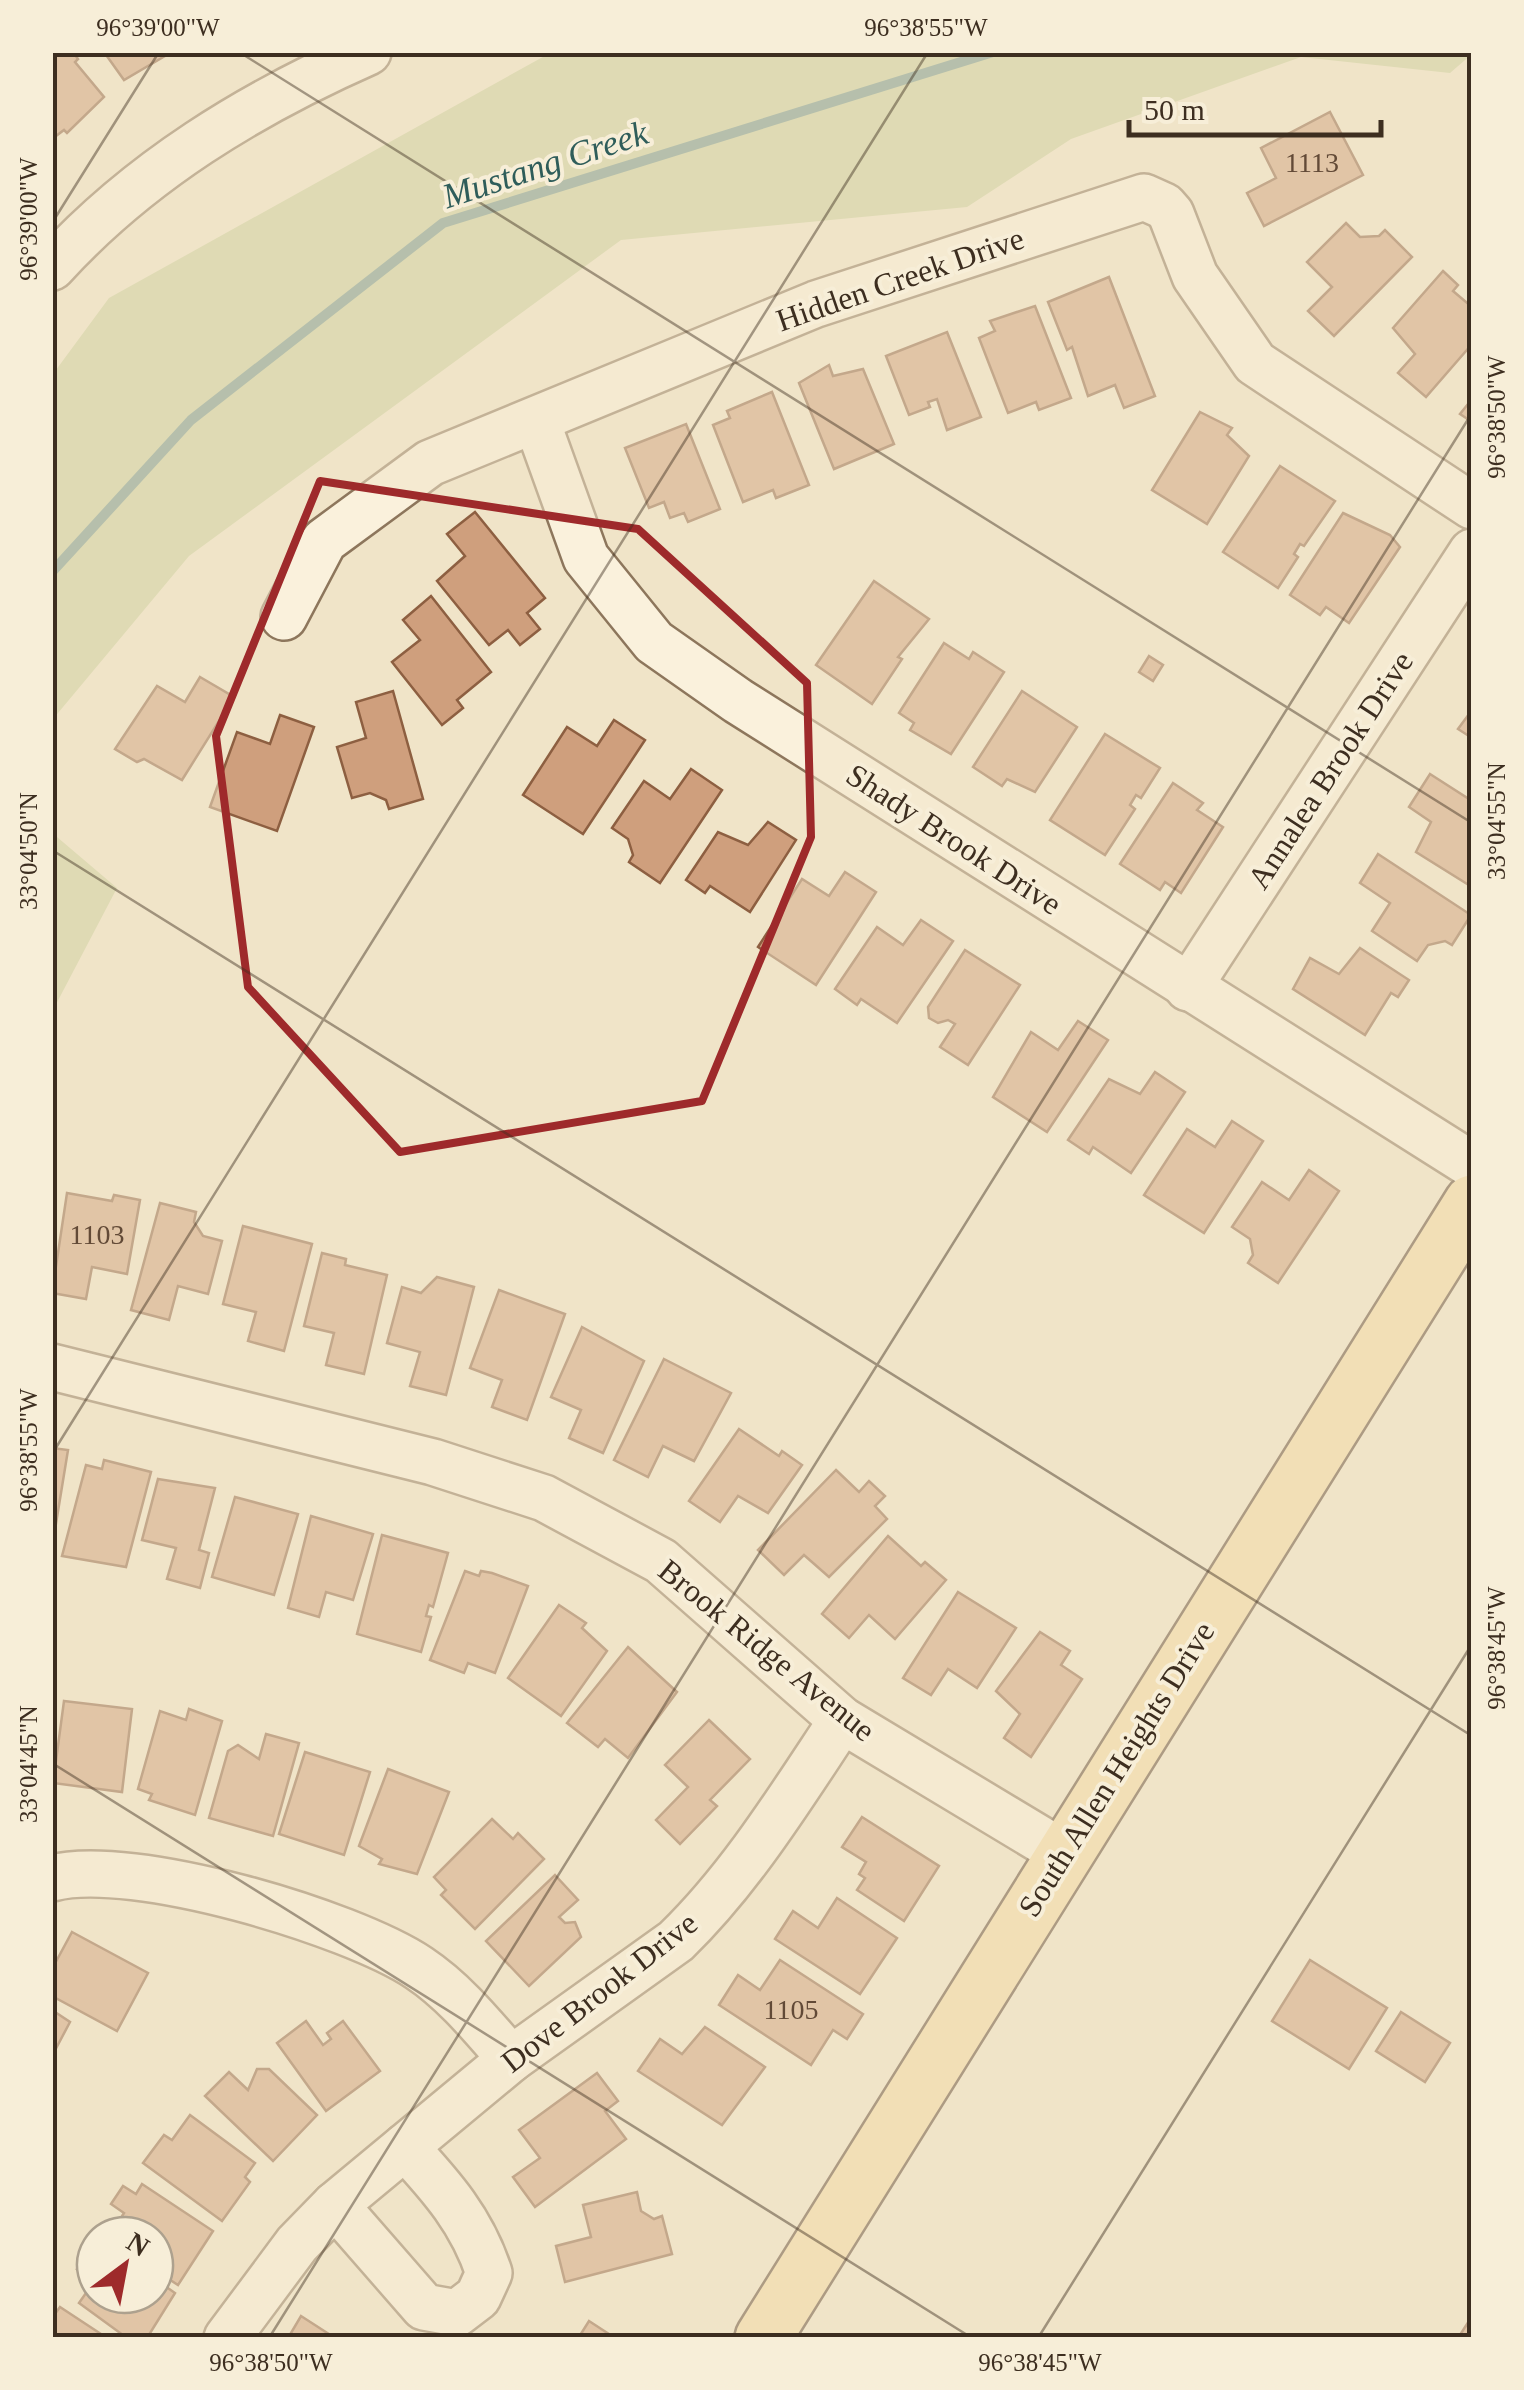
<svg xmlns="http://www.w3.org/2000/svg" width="1524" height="2390" font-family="Georgia,serif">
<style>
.green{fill:#c9cf9b}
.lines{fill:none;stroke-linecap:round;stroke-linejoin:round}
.stream{stroke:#6f938a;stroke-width:10}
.building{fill:#cf9f7d;stroke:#8d5f41;stroke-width:2.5}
.minor-casing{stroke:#8d765c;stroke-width:50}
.major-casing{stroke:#5b4430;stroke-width:60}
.minor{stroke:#faf1dc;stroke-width:45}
.major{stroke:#f3d9a0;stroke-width:55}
.marked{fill:none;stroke:#9e2a2b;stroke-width:8;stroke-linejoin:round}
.ticks{fill:none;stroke:#3d2e20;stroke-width:2.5;stroke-opacity:0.45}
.labels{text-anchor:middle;stroke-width:8;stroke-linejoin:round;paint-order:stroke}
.number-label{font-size:28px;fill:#624a37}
.street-label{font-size:32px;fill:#3d2e20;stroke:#f7eed8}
.water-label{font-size:35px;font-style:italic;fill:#2f5d5a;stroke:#f7eed8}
.neatline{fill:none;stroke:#3d2e20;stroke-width:4}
.ticks-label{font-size:25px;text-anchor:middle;fill:#3d2e20}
</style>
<rect width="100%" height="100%" fill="#f0e4c8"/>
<g class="green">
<polygon points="550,53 1471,52 1472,54 1450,73 1301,57 1071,139 967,207 621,240 189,556 53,719 53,374 109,298"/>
<polygon points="53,813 57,837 117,888 53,1010"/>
</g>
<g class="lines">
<polyline class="stream" points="52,572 191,420 443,223 993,52"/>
</g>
<g class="building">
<polygon points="52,52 73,52 78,59 75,62 104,97 67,133 64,130 52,139"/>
<polygon points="104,52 169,52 170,53 124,80"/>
<polygon points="1330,112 1363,175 1264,226 1247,193 1276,178 1261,148"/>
<polygon points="1346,223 1360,237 1379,236 1385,230 1412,257 1334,336 1308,311 1332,287 1307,262"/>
<polygon points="1443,271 1458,285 1453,291 1472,307 1472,344 1426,397 1398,373 1415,354 1393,328"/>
<polygon points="1109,277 1155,396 1124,408 1115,385 1088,396 1072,347 1067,350 1048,302"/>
<polygon points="1035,306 1071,398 1039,410 1036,402 1008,413 979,338 995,331 990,321"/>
<polygon points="947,332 981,417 947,430 937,399 928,402 930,407 909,415 886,356"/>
<polygon points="829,365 833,376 863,369 894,444 834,469 799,383"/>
<polygon points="772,392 809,485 776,498 773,490 743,502 713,425 730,418 727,411"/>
<polygon points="1472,399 1472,422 1460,414"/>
<polygon points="1200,412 1232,428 1227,435 1249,456 1207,524 1152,490"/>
<polygon points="686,424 720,509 688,522 684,513 670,518 664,502 649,508 625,448"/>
<polygon points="1280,466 1335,501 1304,546 1300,544 1294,554 1298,557 1278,588 1223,552"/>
<polygon points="475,512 545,598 527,613 540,629 520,645 508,630 489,645 437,581 465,556 447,534"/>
<polygon points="1343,513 1390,535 1400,547 1349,623 1326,607 1320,615 1290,595"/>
<polygon points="874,581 929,619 898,657 902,659 872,704 816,665"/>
<polygon points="431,596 491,672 457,700 463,708 442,725 392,662 420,640 403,620"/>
<polygon points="944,643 969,659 973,652 1004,672 951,754 910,730 914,723 899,713"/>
<polygon points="1149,656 1163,665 1153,681 1139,672"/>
<polygon points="200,677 234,697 182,780 144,759 137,762 115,749 157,686 185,702"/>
<polygon points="393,691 423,799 389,809 386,800 370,793 352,798 337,747 366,738 356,702"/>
<polygon points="1022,691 1077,727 1035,792 1007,779 1002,786 973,767"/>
<polygon points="1472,710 1472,738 1458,729"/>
<polygon points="280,715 314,727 277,831 210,807 237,732 270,744"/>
<polygon points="614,720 645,740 583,834 523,795 567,727 597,746"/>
<polygon points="1105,734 1160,768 1141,798 1136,795 1130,805 1135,809 1105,855 1050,820"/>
<polygon points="691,769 722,790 660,883 629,862 633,855 628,839 612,828 644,781 670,799"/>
<polygon points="1430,774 1472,801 1472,887 1416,852 1431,822 1409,807"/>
<polygon points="1173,783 1203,803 1197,810 1223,827 1181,893 1165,882 1160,890 1120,864"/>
<polygon points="768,822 796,840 750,912 710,886 705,893 686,880 718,832 748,845"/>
<polygon points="1378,854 1471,915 1452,945 1445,941 1428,945 1417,961 1372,931 1390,903 1360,883"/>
<polygon points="845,872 876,892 816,985 758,947 802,879 829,896"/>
<polygon points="921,920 953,941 897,1023 861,999 857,1005 835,989 877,927 903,945"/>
<polygon points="1360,948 1409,980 1398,997 1391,993 1365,1035 1293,989 1310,958 1339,974"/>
<polygon points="965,950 1020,985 968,1065 940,1047 955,1024 948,1020 938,1023 929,1018 928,1007"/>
<polygon points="1078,1021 1108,1040 1047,1132 993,1097 1031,1032 1058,1050"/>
<polygon points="1155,1072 1185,1092 1131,1173 1093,1147 1089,1154 1068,1140 1109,1079 1140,1094"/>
<polygon points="1232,1121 1263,1141 1204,1233 1144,1195 1187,1129 1215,1147"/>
<polygon points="1309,1170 1339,1191 1278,1283 1248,1263 1253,1255 1250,1239 1232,1227 1262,1182 1289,1200"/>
<polygon points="67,1193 112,1201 114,1195 140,1200 127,1274 92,1267 86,1299 52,1293"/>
<polygon points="160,1203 196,1212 194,1222 203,1236 222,1241 208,1294 178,1286 169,1320 131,1310"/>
<polygon points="243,1226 312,1244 284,1351 248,1341 256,1312 223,1304"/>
<polygon points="322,1253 346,1259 345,1265 387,1275 364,1374 326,1365 334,1333 304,1326"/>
<polygon points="437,1277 474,1287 446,1395 410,1386 420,1352 387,1343 402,1287 421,1293"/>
<polygon points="499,1290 565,1314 527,1420 492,1407 502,1380 470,1368"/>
<polygon points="582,1327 644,1361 603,1453 569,1438 581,1410 551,1397"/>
<polygon points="664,1359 731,1393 694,1461 663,1446 648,1477 614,1460"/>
<polygon points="739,1429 779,1456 782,1451 802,1465 768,1513 738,1496 720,1522 689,1501"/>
<polygon points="52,1448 68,1450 53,1542 52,1542"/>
<polygon points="104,1460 151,1472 126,1567 62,1556 86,1465 102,1469"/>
<polygon points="836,1470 859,1492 869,1481 885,1496 875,1506 887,1519 829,1577 804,1555 784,1575 758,1550"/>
<polygon points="158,1479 215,1488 199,1550 209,1553 200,1588 167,1579 176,1548 142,1540"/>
<polygon points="235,1497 298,1514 274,1595 212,1577"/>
<polygon points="311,1516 373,1534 353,1600 326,1592 319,1617 288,1608"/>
<polygon points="382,1535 448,1553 433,1607 429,1605 426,1616 431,1617 421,1652 357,1634"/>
<polygon points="888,1536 921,1566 925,1562 946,1580 895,1639 869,1615 849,1638 822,1614"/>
<polygon points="465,1571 479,1576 481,1571 492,1573 528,1586 495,1673 468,1663 464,1673 430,1660"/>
<polygon points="958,1592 1016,1628 977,1688 948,1669 931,1695 903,1678"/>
<polygon points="559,1605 586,1623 582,1628 607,1651 561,1716 508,1678"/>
<polygon points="1040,1632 1070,1651 1061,1665 1082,1679 1031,1757 1004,1738 1020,1714 996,1691"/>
<polygon points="628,1647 677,1692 628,1758 605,1739 598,1747 567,1723"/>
<polygon points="64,1701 132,1709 122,1792 53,1783"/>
<polygon points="189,1709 222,1721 195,1815 149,1800 152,1794 138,1789 160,1711 186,1720"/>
<polygon points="709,1720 750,1759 710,1800 717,1806 680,1844 656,1820 688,1787 665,1765"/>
<polygon points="266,1734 299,1743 273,1836 209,1818 228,1751 238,1745 259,1759"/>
<polygon points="305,1752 370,1772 344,1855 279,1834"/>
<polygon points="388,1769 449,1792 417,1874 379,1864 382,1859 359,1846"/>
<polygon points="862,1817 939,1866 904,1921 857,1890 865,1878 859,1874 866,1862 842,1847"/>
<polygon points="492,1819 513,1839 518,1833 544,1859 475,1929 441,1895 446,1890 434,1877"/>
<polygon points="555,1875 578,1900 559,1917 565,1923 575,1922 581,1937 529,1986 486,1941"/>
<polygon points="837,1898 897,1938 860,1994 775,1939 793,1911 818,1928"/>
<polygon points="72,1932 148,1973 117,2031 52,1996 52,1969"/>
<polygon points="780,1960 863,2014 847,2039 833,2030 811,2065 719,2005 738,1975 760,1990"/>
<polygon points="1310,1960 1387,2008 1349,2069 1272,2021"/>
<polygon points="52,2010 70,2022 52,2056"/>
<polygon points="1401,2012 1450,2043 1425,2082 1376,2051"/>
<polygon points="306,2021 323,2045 331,2039 327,2033 343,2021 380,2071 326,2111 277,2043"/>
<polygon points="705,2027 765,2067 722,2125 638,2071 660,2039 682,2054"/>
<polygon points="257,2069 269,2069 317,2115 273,2161 205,2096 229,2072 248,2090"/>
<polygon points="597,2073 618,2101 605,2111 626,2139 535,2207 513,2177 540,2158 519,2130"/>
<polygon points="190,2115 255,2163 245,2177 250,2182 222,2221 143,2163 164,2135 172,2140"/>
<polygon points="142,2184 213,2231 178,2285 155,2270 155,2235 110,2235 124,2213 111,2204 123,2186 136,2194"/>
<polygon points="637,2192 641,2211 654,2219 662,2216 672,2254 565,2282 556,2246 591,2237 583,2205"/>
<polygon points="93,2245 95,2247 95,2280 77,2269"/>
<polygon points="155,2279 175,2293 147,2338 127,2338 79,2303 86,2293 95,2289 95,2295 155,2295"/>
<polygon points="60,2307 107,2338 52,2338 52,2318"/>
<polygon points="301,2316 335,2338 288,2338"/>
<polygon points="589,2321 615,2338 573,2338 579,2337"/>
<polygon points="1467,2324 1472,2338 1458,2338"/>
</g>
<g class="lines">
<defs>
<g id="minor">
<path d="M52,267C140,171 250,104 368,52"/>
<polyline points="537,422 586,558 654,642 738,701 1472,1165"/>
<polyline points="284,617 324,541 430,463 816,304 1144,197 1164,206 1171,214 1195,276 1255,363 1472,506"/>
<polyline points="1188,988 1472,552"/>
<polyline points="52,1367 433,1462 544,1498 661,1561 842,1720 1063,1853"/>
<path d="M52,1878C132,1857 350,1922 419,1968C455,1992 483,2027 511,2059"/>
<path d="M335,2205L424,2307L457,2313L478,2297L489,2273C472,2221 442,2187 405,2147"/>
<path d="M227,2338L297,2244L335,2205L511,2059L676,1941C742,1877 792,1795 842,1720"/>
</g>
<polyline id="major" points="763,2338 1472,1203"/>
</defs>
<use href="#minor" class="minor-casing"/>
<use href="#major" class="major-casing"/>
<use href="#minor" class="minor"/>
<use href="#major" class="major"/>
</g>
<path d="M0 0H1524V2390H0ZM320,481L638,529L807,683L811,837L702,1101L400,1152L248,987L216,736Z" fill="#f0e4c8" fill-opacity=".55" fill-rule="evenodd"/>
<path class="marked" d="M320,481L638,529L807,683L811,837L702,1101L400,1152L248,987L216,736Z"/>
<path class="ticks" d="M239,52L1472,823M52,223L159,52M52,850L1472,1736M52,1454L928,52M52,1763L972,2338M269,2338L1472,413M1038,2338L1472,1644"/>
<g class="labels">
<g class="number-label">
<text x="1312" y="172">1113</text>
<text x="97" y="1244">1103</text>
<text x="791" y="2019">1105</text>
</g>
<g class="street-label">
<text transform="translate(900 279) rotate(-19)" y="11">Hidden Creek Drive</text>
<text transform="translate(1330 770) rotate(-57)" y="11">Annalea Brook Drive</text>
<text transform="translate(954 839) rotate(33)" y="11">Shady Brook Drive</text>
<text transform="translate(767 1650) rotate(39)" y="11">Brook Ridge Avenue</text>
<text transform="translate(1116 1769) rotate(-58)" y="11">South Allen Heights Drive</text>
<text transform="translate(599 1992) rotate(-38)" y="11">Dove Brook Drive</text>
</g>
<g class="water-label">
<text transform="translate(545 164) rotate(-18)" y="12">Mustang Creek</text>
</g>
</g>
<rect width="1524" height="2390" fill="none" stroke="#f7eed8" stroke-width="110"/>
<g transform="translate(125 2265) rotate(32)"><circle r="48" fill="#f7eed8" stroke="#ada18e" stroke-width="2.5"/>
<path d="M0-8L18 38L0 25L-18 38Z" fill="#9e2a2b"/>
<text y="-15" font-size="28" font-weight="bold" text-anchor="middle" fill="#3d2e20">N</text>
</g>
<path d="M1129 120v15h252v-15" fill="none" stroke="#3d2e20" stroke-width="5"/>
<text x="1144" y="120" font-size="30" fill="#3d2e20" stroke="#f7eed8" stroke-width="8" paint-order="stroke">50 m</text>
<rect x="55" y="55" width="1414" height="2280" class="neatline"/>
<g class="ticks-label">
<text x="158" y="36">96°39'00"W</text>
<text x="926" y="36">96°38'55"W</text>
<text transform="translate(28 219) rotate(-90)" y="9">96°39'00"W</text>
<text transform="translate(1496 417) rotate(-90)" y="9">96°38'50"W</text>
<text transform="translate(1496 821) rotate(-90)" y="9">33°04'55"N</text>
<text transform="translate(28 851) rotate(-90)" y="9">33°04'50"N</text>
<text transform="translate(28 1450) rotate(-90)" y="9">96°38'55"W</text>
<text transform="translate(1496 1648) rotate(-90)" y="9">96°38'45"W</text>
<text transform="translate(28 1764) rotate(-90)" y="9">33°04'45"N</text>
<text x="271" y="2371">96°38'50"W</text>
<text x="1040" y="2371">96°38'45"W</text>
</g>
</svg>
